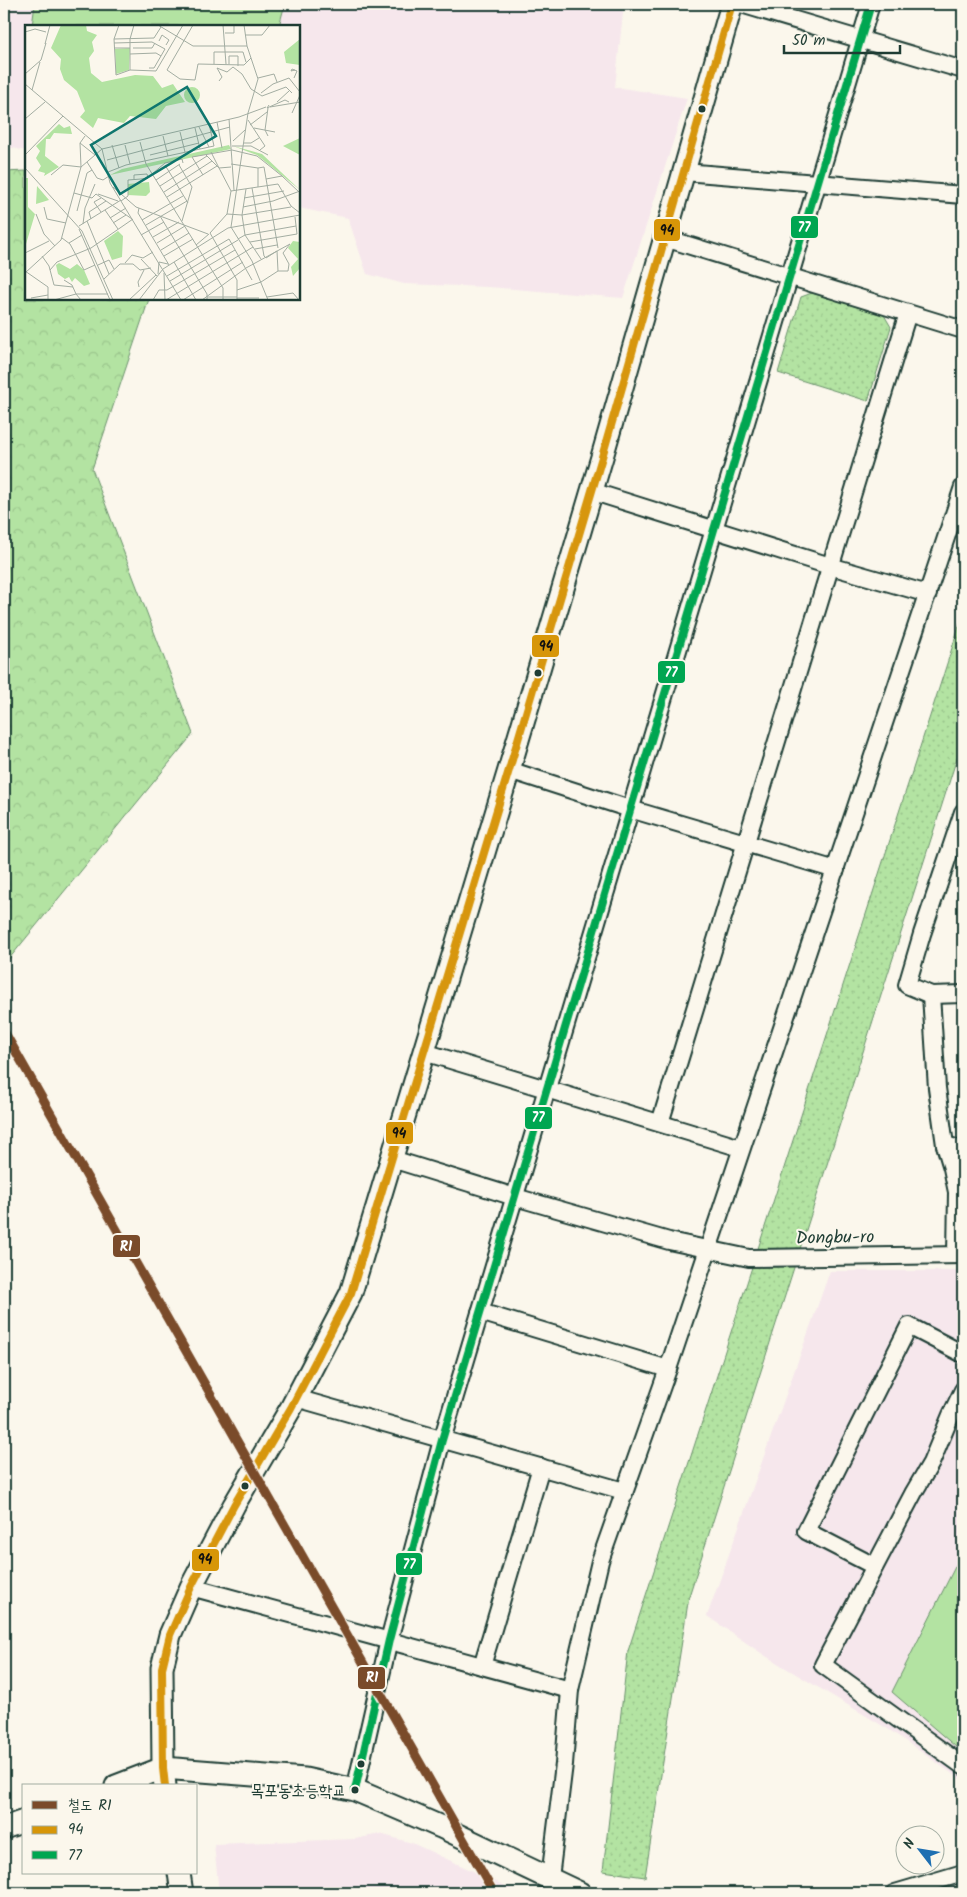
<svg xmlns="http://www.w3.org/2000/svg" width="967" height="1897" font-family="Kalam,'Poor Story',sans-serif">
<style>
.built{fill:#f6e7ec}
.green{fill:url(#green-dots);stroke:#69906b}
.forest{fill:url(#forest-crowns);stroke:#69906b}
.pitch{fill:#b3e3a2;stroke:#69906b}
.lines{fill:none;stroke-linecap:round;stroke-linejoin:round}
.minor-casing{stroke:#1f3d34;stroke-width:20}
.tertiary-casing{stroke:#1f3d34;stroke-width:25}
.minor{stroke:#fbf7ec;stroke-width:16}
.tertiary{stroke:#fbf7ec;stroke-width:21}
.bus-1-casing{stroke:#fbf7ec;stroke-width:11}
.bus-2-casing{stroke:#fbf7ec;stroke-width:11}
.bus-1{stroke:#d79608;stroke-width:8}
.bus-2{stroke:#00a651;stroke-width:8}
.rail-1-casing{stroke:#fbf7ec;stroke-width:12}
.rail-1{stroke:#7a4b2a;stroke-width:9}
.bus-dot{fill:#1f3d34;stroke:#fbf7ec;stroke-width:2}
.labels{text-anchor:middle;stroke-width:4;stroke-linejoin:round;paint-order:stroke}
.bus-label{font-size:17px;fill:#1f3d34;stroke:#fbf7ec;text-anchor:end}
.street-label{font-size:18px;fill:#1f3d34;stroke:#fbf7ec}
.inset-road{fill:none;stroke:#a3ada2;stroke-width:1}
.view{fill:#0f766e;fill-opacity:0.15;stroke:#0f766e;stroke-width:2.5}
.inset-edge{fill:none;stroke:#1f3d34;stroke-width:2.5}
.line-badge{stroke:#fbf7ec;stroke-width:2}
.badge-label{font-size:14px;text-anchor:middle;font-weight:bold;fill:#fff}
.pale-badge-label{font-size:14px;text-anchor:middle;font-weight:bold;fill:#111}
</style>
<defs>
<pattern id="green-dots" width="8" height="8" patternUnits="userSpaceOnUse" patternTransform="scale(1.25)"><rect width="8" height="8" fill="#b3e3a2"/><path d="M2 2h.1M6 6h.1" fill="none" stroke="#9ac48c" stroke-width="1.8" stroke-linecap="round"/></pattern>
<pattern id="forest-crowns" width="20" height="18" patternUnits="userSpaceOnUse" patternTransform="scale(1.25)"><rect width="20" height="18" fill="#b3e3a2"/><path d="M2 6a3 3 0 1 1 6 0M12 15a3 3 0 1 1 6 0" fill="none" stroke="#9ac48c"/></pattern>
</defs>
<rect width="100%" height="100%" fill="#fbf7ec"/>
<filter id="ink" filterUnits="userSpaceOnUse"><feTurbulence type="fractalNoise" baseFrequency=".02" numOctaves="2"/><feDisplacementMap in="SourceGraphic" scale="10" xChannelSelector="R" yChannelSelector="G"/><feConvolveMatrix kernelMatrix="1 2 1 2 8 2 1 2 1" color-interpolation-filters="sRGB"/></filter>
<g filter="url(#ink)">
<g class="built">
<polygon points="4,4 624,4 615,87 687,98 623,298 489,287 404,284 367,274 348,218 299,208 299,26 26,26 26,151 4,146"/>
<polygon points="830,1271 963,1271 963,1781 888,1729 764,1655 707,1616"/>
<polygon points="380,1834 412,1843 512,1889 514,1893 219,1893 214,1844 355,1839"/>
</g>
<g class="green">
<polygon points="812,293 884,315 891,327 868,401 778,373 801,297"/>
<polygon points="963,614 963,739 689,1596 645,1877 603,1871 628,1651"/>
</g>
<polygon class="forest" points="26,171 26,299 149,299 92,469 193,734 4,965 4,172"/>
<g class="pitch">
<polygon points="35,4 285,4 279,26 32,26"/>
<polygon points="963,1551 963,1753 892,1692"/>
</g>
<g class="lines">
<defs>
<g id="minor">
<polyline points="741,4 963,70"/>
<polyline points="684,172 963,195"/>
<polyline points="665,238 963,330"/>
<polyline points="591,491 830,566 928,594"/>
<polyline points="509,770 630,809 836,870"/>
<polyline points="963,812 922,934 907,985 931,995 963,994"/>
<polyline points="931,995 937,1088 945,1145 952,1168 957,1192 956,1255"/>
<polyline points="424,1052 741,1148"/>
<polyline points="660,1123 908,313"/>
<polyline points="945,1145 963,1150"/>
<polyline points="392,1159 515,1197 669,1241 749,1258 963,1255"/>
<polyline points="480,1312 668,1369"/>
<polyline points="963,1390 951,1415 931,1463 914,1492 823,1665 963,1766"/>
<polyline points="296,1398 624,1491"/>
<polyline points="874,1566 806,1531 909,1326 963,1354"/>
<polyline points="191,1587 570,1690"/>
<polyline points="482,1666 541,1467"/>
<polyline points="355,1790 389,1640 442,1440 871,4"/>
<polyline points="550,1878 564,1764 570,1690 600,1561 668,1369 963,487"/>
<polyline points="895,1893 963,1873"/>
</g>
<g id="tertiary">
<polyline points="116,1786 163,1768 305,1779 355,1790 402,1810 441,1827 580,1893"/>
<polyline points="165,1786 163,1768 162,1668 170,1635 191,1587 234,1505 291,1408 351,1293 509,770 602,457 732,4"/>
<polyline points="4,1828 24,1821"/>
<polyline points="179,1873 182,1893"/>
</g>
</defs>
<use href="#minor" class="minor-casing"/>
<use href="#tertiary" class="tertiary-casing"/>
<use href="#minor" class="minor"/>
<use href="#tertiary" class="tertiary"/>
<defs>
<polyline id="bus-1" points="165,1786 163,1768 162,1668 170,1635 191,1587 234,1505 291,1408 351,1293 509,770 602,457 732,4"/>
<polyline id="bus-2" points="355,1790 389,1640 442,1440 871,4"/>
</defs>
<use href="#bus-1" class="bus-1-casing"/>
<use href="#bus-2" class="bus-2-casing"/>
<use href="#bus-1" class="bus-1"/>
<use href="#bus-2" class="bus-2"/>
<defs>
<polyline id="rail-1" points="4,1031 494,1893"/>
</defs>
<use href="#rail-1" class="rail-1-casing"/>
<use href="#rail-1" class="rail-1"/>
</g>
</g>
<g class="bus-dot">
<circle cx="702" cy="109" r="4.5"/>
<circle cx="538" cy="673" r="4.5"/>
<circle cx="245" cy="1486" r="4.5"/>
<circle cx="361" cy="1764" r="4.5"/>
<circle cx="355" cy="1790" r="4.5"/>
</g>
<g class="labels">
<g class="bus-label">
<text x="346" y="1796">목포동초등학교</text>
</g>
<g class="street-label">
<text transform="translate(835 1237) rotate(-1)" y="6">Dongbu-ro</text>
</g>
</g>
<g transform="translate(25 25)">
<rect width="275" height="275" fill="#fbf7ec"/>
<path d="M105,23L104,45L91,49L90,24ZM34,99L39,103L45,101L47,109L29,108L25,114H21L20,131L34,142L19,151L20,148L13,146L16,141L11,133L15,126L11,121ZM204,120L206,124L85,150L97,144ZM208,121L237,129L275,165L232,130Z" fill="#b3e3a2"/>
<path d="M36,0H61L62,6L72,10L67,17L69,26L64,33L66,48L77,57L110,50L128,51L137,63L148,59L160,77L141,81L131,94L105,91L99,98L73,93L68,103L55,92L60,86L52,66L39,55L35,44L36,34L26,23ZM275,14V40L261,38L259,27ZM275,113V130L258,121ZM0,153H3V182L10,189L1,219ZM12,161L24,175L11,179ZM93,206L98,211L97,232L87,235L79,216ZM268,216L275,217V243L268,251L266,242L273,234L263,223ZM34,238L45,244L52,239L59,245L65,259L59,261L50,253L47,257L44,252L40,254L33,249L31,240Z" fill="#b3e3a2"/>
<path d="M159 70a8 8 0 1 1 16 0a8 8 0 1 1-16 0ZM124,157L125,167L121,171L103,170V159Z" fill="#b3e3a2"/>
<path class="inset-road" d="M94,0L89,14L91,50L105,45L131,46L158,0M133,0L168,21H222M168,0L142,45L155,54L170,55L173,39L219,40L226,33M198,0L201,39M219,0L222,21L233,54L223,88L206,202L227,236L243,275M0,7L10,4L21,7M200,8H209V0M220,10H237L245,0M89,14L129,13L136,2M134,16L137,10L144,15L141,20M89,18L127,17L140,24L129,43H124M20,19L25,0M89,23H105M108,23H127L130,18M105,29L131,28L136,31M189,39V27H218L221,37M204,39V31H213V41M105,45V14L109,0M0,49L16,35L21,18M233,53L249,49L252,57M269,53L272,46L267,44L266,46L270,45M194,56L197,52L192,43L202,47L208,42L217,49L226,64L237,71L261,62L267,68M0,59L77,124L85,158L156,275M7,65L15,37M236,68L248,59L264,53L275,67M252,77L264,66M244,80L242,83L260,75L264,77M245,82L275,77M243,83L240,105L243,111M267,88L275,70M0,94L20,77M204,94L209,165M223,95L240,121L235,125M192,97L197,123M225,100L242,87M174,102L184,122M170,103L175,124M229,103L250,107M155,107L160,127M138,111L143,131M208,116L220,105M115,117L121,139L198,263V275M55,118L70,130M219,118H226L234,113M87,120L94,143M100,120L105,139M207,121H226L243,130M186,127L194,143L206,142M0,130L38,91M125,130L174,118M181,130L194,143L206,166M82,135L205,102M62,137L72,153L78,155L84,151M206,139L233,143V162M140,140L163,178M154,140L167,162L157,196M0,143L57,206L88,275M233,143L239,142L253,223M83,147L101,140L189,121L184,99M127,149L140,138L157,134L158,138M26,150L38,140L56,142L55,118L60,111M178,150L167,132L207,125L232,131L257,151M241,154L257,151L274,167M131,155L155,139M135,161L182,131M88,162L111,182L183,209M227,163L239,231L241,233L252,226L253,246M221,164L217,190L220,210L236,234M206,166L202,189L185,208L212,255V275M206,166L253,159L266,181L275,188M139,167L187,136M49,168L67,173L71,169M71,169L107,194M73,169L93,176M142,172L192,141M76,173L69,177L76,187M219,173L259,166M96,176L103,171V155L116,154L123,153L122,149L109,150V154M19,182L22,194L41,198M218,182L248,176L275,166M114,183L113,188L144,240M80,185L93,204M52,186L62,148L67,145M11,189L19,209L30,221M202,189L217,190L266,182M135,191L182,269V275M85,193L101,183M66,194L64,187L81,176M117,195L158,171M62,196L84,249M88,198L101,190M58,199L60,183L70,159M121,200L162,176M54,201L96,175M54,204L85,275M116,210L139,197M128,212L154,197M37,213L45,219L59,245L70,240M213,214L220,210L271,201M225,217L272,209L270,192M44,218L57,210M132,218L160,201M171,220L184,209M230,224L252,220M136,225L164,208M0,228L24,216M17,231L24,241L29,260L48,262M139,231L168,214M116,234L132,251M149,237L171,275M100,238L107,230L118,233L128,227M73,240L84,235L89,244M25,245L32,237L66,223L108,194M0,246L23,262V275M0,248L36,215L56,142L77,124L214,92L241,82M139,248L140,275M133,249L134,237L143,239M142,251L204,214L227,255M79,254L95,239H108L115,245L126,243M39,255L47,260L51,269H83M145,256L213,215M114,262L113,257L119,245M182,272H212M242,272L268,268L274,275M6,273L23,270M212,273H234M29,275L51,269L56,275M104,275L131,250M114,275L138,244L203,203L275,190M128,275L134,265H142L210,225M141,275L228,222M158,275L218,237M177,275L221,243L265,219L258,228L264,239L263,246H253L236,257L212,265"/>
<path class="view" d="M162,62L191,111L95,169L66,120Z"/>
<rect width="275" height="275" class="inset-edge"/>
</g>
<g class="line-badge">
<rect x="790" y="215" width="29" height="24" rx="5" fill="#00a651"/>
<rect x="653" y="218" width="28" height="24" rx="5" fill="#d79608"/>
<rect x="531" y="634" width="29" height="24" rx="5" fill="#d79608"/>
<rect x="657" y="660" width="29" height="24" rx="5" fill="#00a651"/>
<rect x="524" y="1106" width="29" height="24" rx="5" fill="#00a651"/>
<rect x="385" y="1121" width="29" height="24" rx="5" fill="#d79608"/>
<rect x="112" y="1234" width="29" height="24" rx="5" fill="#7a4b2a"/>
<rect x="191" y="1548" width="29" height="24" rx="5" fill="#d79608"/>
<rect x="395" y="1552" width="28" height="24" rx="5" fill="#00a651"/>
<rect x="357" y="1666" width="29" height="24" rx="5" fill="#7a4b2a"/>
</g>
<g class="badge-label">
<text x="804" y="232">77</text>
<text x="671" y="677">77</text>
<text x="538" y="1122">77</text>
<text x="126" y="1251">R1</text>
<text x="409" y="1569">77</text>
<text x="372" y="1682">R1</text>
</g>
<g class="pale-badge-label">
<text x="667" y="235">94</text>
<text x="546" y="651">94</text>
<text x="399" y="1138">94</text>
<text x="205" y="1564">94</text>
</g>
<rect width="967" height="1897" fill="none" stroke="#fbf7ec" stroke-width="20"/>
<rect x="10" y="10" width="947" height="1877" fill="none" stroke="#1f3d34" stroke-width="2" filter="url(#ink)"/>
<rect x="22" y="1784" width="175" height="90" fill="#fbf7ec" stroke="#a3ada2"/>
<rect x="32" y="1801" width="25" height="8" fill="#7a4b2a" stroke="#a3ada2"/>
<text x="68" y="1810" font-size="15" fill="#1f3d34">철도 R1</text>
<rect x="32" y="1826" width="25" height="8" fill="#d79608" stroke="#a3ada2"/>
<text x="68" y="1834" font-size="15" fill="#1f3d34">94</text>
<rect x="32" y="1851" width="25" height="8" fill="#00a651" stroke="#a3ada2"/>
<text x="68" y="1860" font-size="15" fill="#1f3d34">77</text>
<g transform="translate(920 1850) rotate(301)"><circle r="24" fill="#fbf7ec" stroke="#a3ada2"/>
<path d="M0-4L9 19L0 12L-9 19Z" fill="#1f6fb2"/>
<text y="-8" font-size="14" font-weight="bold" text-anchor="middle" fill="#1f3d34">N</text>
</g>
<path d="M784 45v8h116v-8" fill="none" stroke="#1f3d34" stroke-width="2.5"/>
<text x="792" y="45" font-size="15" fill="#1f3d34" stroke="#fbf7ec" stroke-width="4" paint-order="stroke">50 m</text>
</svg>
